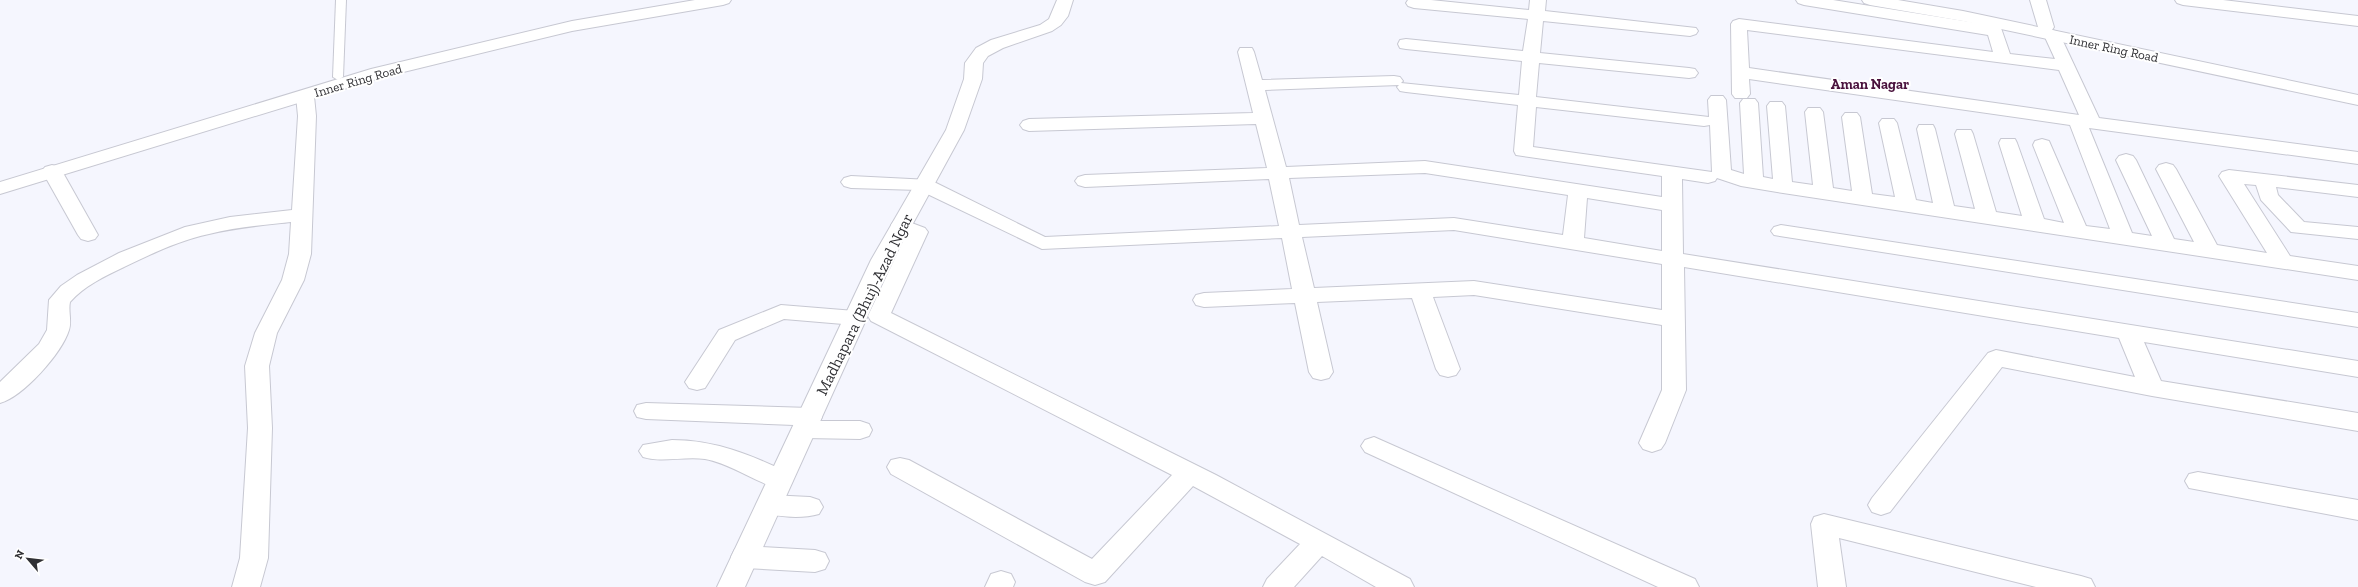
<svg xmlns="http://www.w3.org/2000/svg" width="2358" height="587" font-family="'Zilla Slab',serif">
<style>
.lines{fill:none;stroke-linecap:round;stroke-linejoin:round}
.service-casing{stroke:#c7c8d2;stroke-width:2}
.minor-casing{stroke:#c7c8d2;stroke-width:2}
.tertiary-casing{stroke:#c7c8d2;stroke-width:2}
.secondary-casing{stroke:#c7c8d2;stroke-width:2}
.service{fill:#fff;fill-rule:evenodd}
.minor{fill:#fff;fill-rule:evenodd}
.tertiary{fill:#fff;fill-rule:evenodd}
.secondary{fill:#fff;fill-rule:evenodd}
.labels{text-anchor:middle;stroke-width:4;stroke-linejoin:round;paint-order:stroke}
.far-street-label{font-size:13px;fill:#303034;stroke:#fff}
.far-neighbourhood-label{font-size:14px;font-weight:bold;fill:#4a123c;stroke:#fff}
.street-label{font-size:16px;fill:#303034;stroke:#fff}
</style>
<rect width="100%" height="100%" fill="#f5f6fe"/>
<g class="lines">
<defs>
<polygon id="service" points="336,0 346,0 343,77 338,80 333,77"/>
<g id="minor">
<path d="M1408,0H1431L1529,10L1530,0H1546L1545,11L1696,28L1698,31L1696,34L1690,36L1543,21L1540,53L1689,68L1695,69L1698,73L1695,77L1689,78L1539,63L1536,97L1709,117L1708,100L1711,96H1723L1726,100L1731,170L1744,174L1740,103L1743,99H1755L1758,103L1763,177L1773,179L1767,106L1770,102H1782L1785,106L1792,182L1813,185L1805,112L1808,108H1820L1823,112L1833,188L1852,191L1842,117L1845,113H1857L1860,117L1872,194L1895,197L1879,123L1882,119H1894L1897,123L1916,200L1933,203L1917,129L1919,125H1933L1935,129L1954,206L1975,209L1955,134L1957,130H1971L1973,134L1996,212L2022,216L1999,143L2001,139H2015L2017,143L2044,219L2064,223L2033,145L2035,141L2042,139L2049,141L2086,226L2110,229L2070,125L1749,79L1750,94L1747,98H1735L1732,94L1731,24L1733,21L1739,19L1993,52L1988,35L1804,5L1798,3L1796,0H1833L1995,26L2001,28L2010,54L2055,59L2044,35L2046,32L2040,30L2038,27L2030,0H2046L2054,27L2052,30L2058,32L2060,35L2099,118L2358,152V164L2089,128L2132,233L2152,236L2116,160L2119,156L2126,154L2133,156L2136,160L2174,239L2194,242L2156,169L2159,165L2166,163L2173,165L2176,169L2217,245L2267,253L2219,176L2222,172L2229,170L2358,185V197L2276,187L2278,195L2304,222L2358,227V239L2291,232L2261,200L2256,185L2244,184L2290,256L2358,266V280L1783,193L1741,186L1717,178L1715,181L1708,183L1682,179L1683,254L2358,361V377L2144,342L2161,381L2358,413V431L2152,396L2002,367L1890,512L1881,515L1872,512L1868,505L1872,498L1988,353L1996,350L2135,377L2119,338L1684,267L1686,390L1665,443L1661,449L1652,452L1643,449L1639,443L1662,390V325L1474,295L1433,297L1460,369L1456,375L1448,377L1440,375L1436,369L1412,298L1317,302L1333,372L1329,378L1321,380L1313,378L1309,372L1295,303L1204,307L1196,305L1193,300L1196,295L1204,293L1292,289L1282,238L1042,249L919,190L851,188L844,186L841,182L844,178L851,176L930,180L1045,237L1279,226L1269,179L1085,187L1078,185L1075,181L1078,177L1085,175L1267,168L1256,124L1029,131L1023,129L1020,125L1023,121L1029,119L1253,113L1238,52L1240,48H1252L1254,52L1262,80L1394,76L1400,77L1403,81L1401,83L1519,95L1522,61L1406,49L1400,48L1398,44L1400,40L1406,39L1523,51L1528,19L1414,8L1408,6L1406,3ZM1747,30L2059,70L2079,115L1749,68ZM1399,85L1397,87L1400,91L1406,92L1518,105L1514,151L1516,155L1662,176V197L1425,161L1286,167L1265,90ZM1536,107L1704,126L1710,125L1712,172L1533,147ZM1425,173L1568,195L1563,235L1454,218L1299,225L1289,178ZM1587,198L1662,210V251L1584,238ZM1454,230L1662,264V310L1474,281L1314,288L1302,237Z"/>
<polygon points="2175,0 2223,0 2358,16 2358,26 2183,5 2177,3"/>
<path d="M305,91L311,92L314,96L316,116L311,254L304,280L277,333L269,366L272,428L268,558L260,587H232L240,558L248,428L245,366L255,333L282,280L289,254L291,222C264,225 236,227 209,234C180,240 151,254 124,267C105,276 84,286 70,302C68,311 72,321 69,330C62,353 23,397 0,403V382L39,344L47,330L49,300L61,286L77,275L119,253L185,227L230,217L292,210L298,116L296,96L299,92Z"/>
<polygon points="52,165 59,167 62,171 98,235 95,239 88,241 81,239 78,235 42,171 45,167"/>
<polygon points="901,219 925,228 928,232 891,313 1216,475 1410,579 1414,587 1376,587 1322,556 1294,587 1263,587 1267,579 1300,544 1193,486 1105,582 1095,585 1085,582 891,474 887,467 891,460 900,458 909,460 1092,559 1172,475 871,321 868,316 906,235 894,229 891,225 894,221"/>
<polygon points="1781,225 2358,313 2358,327 1774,235 1771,231 1774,227"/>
<polygon points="781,305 855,311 863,313 866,318 863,323 855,325 784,319 735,340 705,388 697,390 689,388 685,382 719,330"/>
<polygon points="646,403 810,408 819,411 822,417 820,421 860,421 869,424 872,430 869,436 860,439 804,438 795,435 792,429 794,425 646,419 637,417 634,411 637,405"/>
<polygon points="1374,437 1695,579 1699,587 1658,587 1365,452 1361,446 1365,440"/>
<path d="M672,440C715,440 751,455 789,473L793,480L789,487L780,489C754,482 732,464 705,459C684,456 662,463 643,457L639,451L643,445Z"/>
<polygon points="2198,472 2358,500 2358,520 2189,488 2185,481 2189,474"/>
<path d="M769,495L810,497L819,500L823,507L819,514C802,519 777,517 760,512L756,505L760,498Z"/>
<polygon points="1824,514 2081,576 2091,579 2095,587 2036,587 1839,538 1846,587 1818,587 1811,524 1814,517"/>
<polygon points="745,546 815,550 825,553 829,561 825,569 815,572 745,568 735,565 731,557 735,549"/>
<polygon points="1001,571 1011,574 1015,582 1013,587 985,587 991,574"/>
</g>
<polygon id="tertiary" points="1057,0 1073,0 1068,16 1061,25 1052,31 1003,48 988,56 983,63 982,79 964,130 893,260 745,587 717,587 871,260 946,130 964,79 965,63 976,48 991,40 1040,25 1049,19"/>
<g id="secondary">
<polygon points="695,0 731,0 729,3 723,5 572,31 383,77 0,194 0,182 371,69 572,21"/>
<polygon points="1862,0 1898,0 1963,11 2358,95 2358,105 1963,21 1870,5 1864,3"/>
</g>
</defs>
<use href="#service" class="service-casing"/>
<use href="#minor" class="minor-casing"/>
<use href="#tertiary" class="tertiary-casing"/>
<use href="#secondary" class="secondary-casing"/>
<use href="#service" class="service"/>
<use href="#minor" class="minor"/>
<use href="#tertiary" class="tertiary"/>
<use href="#secondary" class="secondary"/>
</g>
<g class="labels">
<g class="far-street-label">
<text transform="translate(2114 48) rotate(12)" y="5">Inner Ring Road</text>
<text transform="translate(358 80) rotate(-16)" y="5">Inner Ring Road</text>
</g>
<g class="far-neighbourhood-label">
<text x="1870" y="89">Aman Nagar</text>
</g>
<g class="street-label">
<text transform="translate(864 304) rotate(-64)" y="6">Madhapara (Bhuj)-Azad Ngar</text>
</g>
</g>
<g transform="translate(28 559) rotate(298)" stroke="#ffffff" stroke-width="3" paint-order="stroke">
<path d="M0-3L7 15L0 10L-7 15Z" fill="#303034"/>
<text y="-6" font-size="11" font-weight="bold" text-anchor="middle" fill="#303034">N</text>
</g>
</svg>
